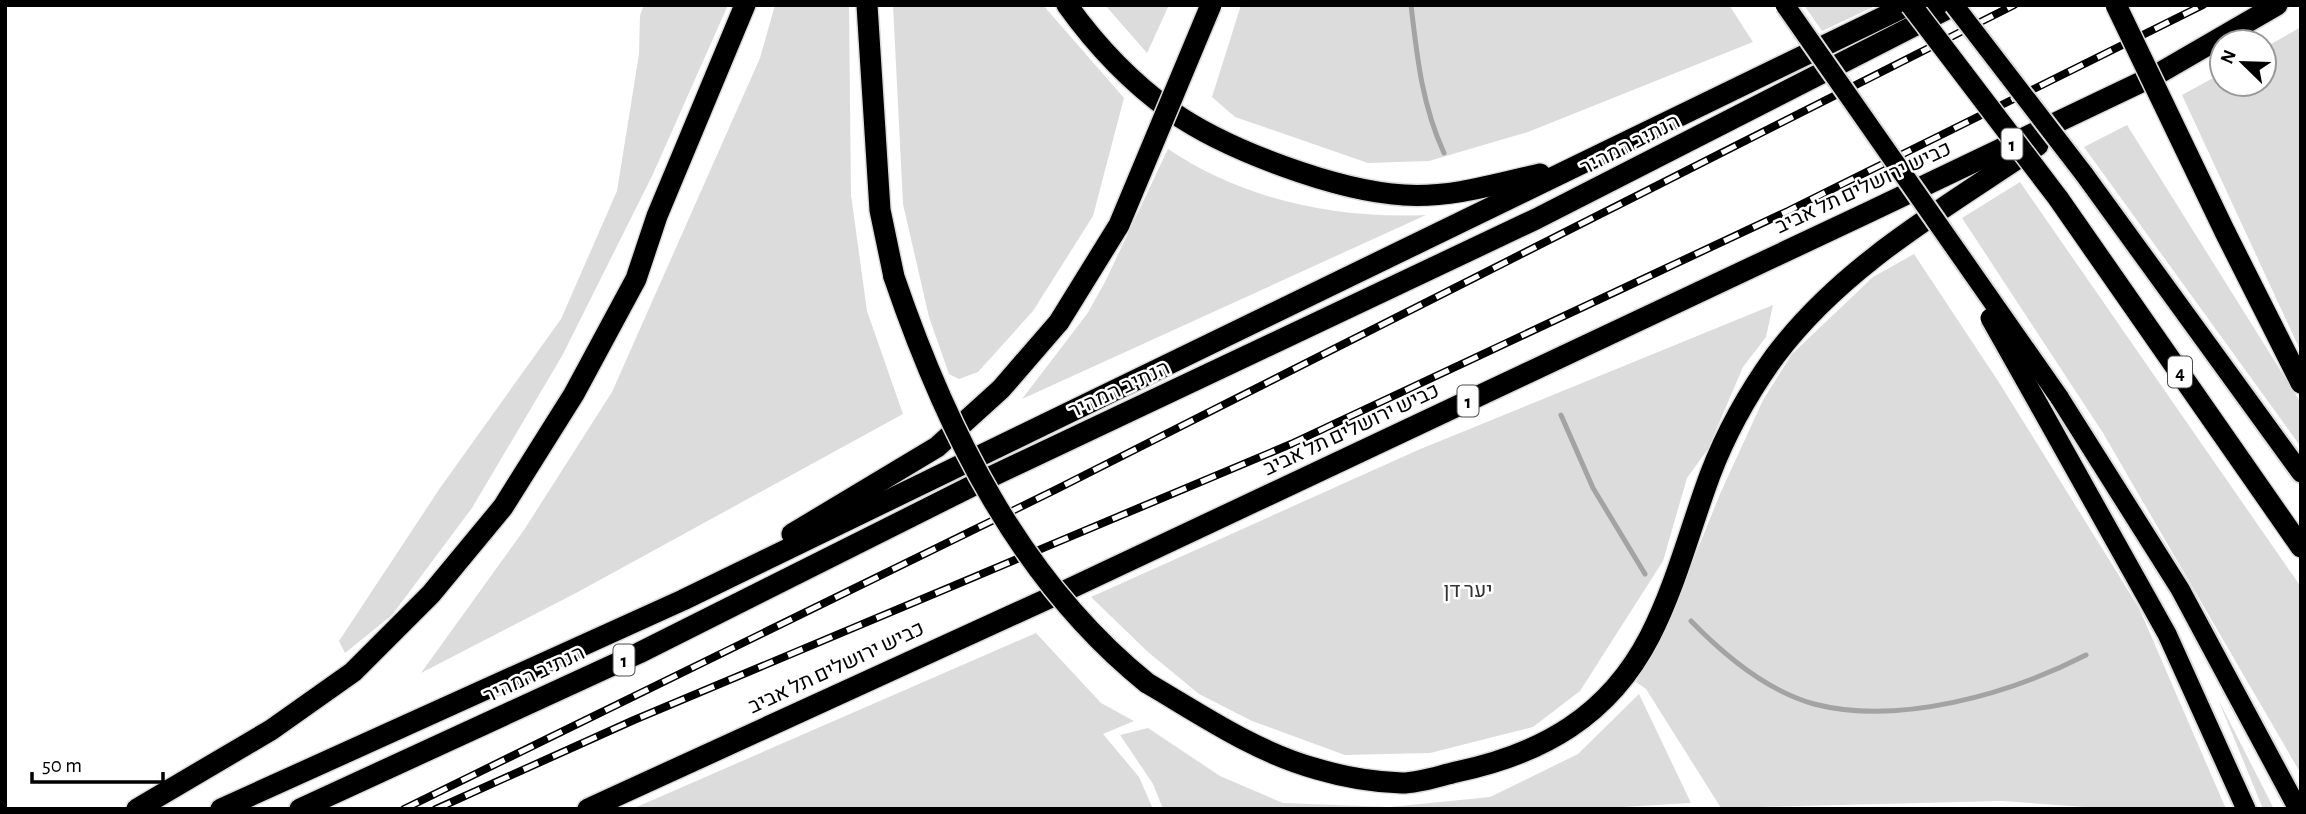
<svg xmlns="http://www.w3.org/2000/svg" width="2306" height="814" font-family="'Alegreya Sans',Heebo,sans-serif">
<style>
.green{fill:#dcdcdc}
.lines{fill:none;stroke-linecap:round;stroke-linejoin:round}
.stream{stroke:#a3a3a3;stroke-width:5}
.trunk-casing{stroke:#dbdbdb;stroke-width:23}
.motorway-casing{stroke:#dbdbdb;stroke-width:24}
.trunk{stroke:#000;stroke-width:19}
.motorway{stroke:#000;stroke-width:21}
.rail-casing{stroke:#000;stroke-width:8}
.rail{stroke:#fff;stroke-width:5;stroke-dasharray:16;stroke-linecap:butt}
.trunk-bridge-casing{stroke:#dbdbdb;stroke-width:23;stroke-linecap:butt}
.motorway-bridge-casing{stroke:#dbdbdb;stroke-width:24;stroke-linecap:butt}
.trunk-bridge{stroke:#000;stroke-width:19}
.motorway-bridge{stroke:#000;stroke-width:21}
.labels{text-anchor:middle;stroke-width:5;stroke-linejoin:round;paint-order:stroke}
.shield{fill:#fff;stroke:#4c4c4c;stroke-width:2}
.shield-label{font-size:19px;font-weight:bold;fill:#000}
.street-label{font-size:21px;fill:#000;stroke:#fff}
.park-label{font-size:21px;fill:#333;stroke:#fff}
</style>
<rect width="100%" height="100%" fill="#fff"/>
<g class="green">
<polygon points="644,5 728,5 653,174 562,356 472,508 392,615 345,653 339,641 440,488 561,319 617,191 639,54 640,15"/>
<polygon points="775,5 849,5 851,195 867,311 903,414 576,593 421,673 524,530 612,392 760,58"/>
<polygon points="893,5 1043,5 1124,98 1093,216 1033,311 978,372 959,379 949,374 929,317 903,204"/>
<polygon points="1105,5 1169,5 1147,53"/>
<polygon points="1241,5 1729,5 1753,42 1528,132 1429,161 1368,163 1235,117 1212,97"/>
<polygon points="1804,5 1871,5 1873,7 1822,31"/>
<polygon points="2301,27 2301,352 2182,95 2222,73 2222,84 2264,84 2264,48"/>
<polygon points="2127,125 2301,403 2301,447 2084,147"/>
<path d="M1168,149C1244,200 1335,219 1426,215L1022,399L1087,314L1105,282Z"/>
<polygon points="2020,182 2301,587 2301,774 2103,433 1962,218"/>
<polygon points="1914,254 2000,384 2139,608 2226,809 2113,809 2002,801 1721,808 1646,689 1636,682 1665,630 1720,494 1763,400 1792,354 1873,277"/>
<polygon points="1773,305 1766,337 1743,367 1708,449 1687,478 1663,561 1580,691 1533,727 1430,753 1345,755 1252,721 1199,694 1148,652 1091,597 1418,450"/>
<polygon points="1036,633 1101,703 1134,721 1103,734 1139,777 1153,809 632,809"/>
<polygon points="1639,694 1691,803 1588,809 1163,809 1153,784 1120,735 1148,728 1220,776 1283,803 1390,807 1490,797 1578,754"/>
<polygon points="2218,699 2274,809 2263,809"/>
</g>
<g class="lines">
<g class="stream">
<path d="M1411,5C1417,57 1422,105 1444,153"/>
<polyline points="1561,415 1593,488 1645,574"/>
<path d="M1691,621C1724,655 1767,691 1814,704C1899,726 2010,694 2086,655"/>
</g>
<defs>
<g id="trunk">
<polyline points="2084,174 2301,473"/>
<polyline points="2059,397 2180,589 2298,809"/>
<polyline points="2039,405 2167,634 2246,809"/>
</g>
<g id="motorway">
<polyline points="867,5 880,210 894,277"/>
<path d="M1067,5C1095,44 1132,83 1171,111C1226,150 1337,191 1404,195C1451,198 1496,184 1540,174"/>
<polyline points="2058,198 2301,547"/>
<polyline points="2225,232 2301,383"/>
<polyline points="792,534 937,447 1001,389 1059,322"/>
<path d="M1147,683C1202,715 1255,752 1317,769C1344,777 1373,782 1402,783C1419,783 1439,776 1456,772C1542,754 1609,716 1650,636C1676,585 1690,529 1710,475C1726,433 1749,392 1775,356C1843,265 1945,208 2038,145"/>
<polyline points="137,809 271,730 353,672 431,594 503,507 574,394 636,279 657,216 745,5"/>
<polyline points="221,809 683,600 1908,5"/>
<polyline points="300,809 639,653 984,480 1536,219 1955,5"/>
<polyline points="588,809 1069,589 1867,213 2156,75 2277,5"/>
</g>
</defs>
<use href="#trunk" class="trunk-casing"/>
<use href="#motorway" class="motorway-casing"/>
<use href="#trunk" class="trunk"/>
<use href="#motorway" class="motorway"/>
<defs>
<g id="rail">
<polyline points="404,809 1057,489 2014,5"/>
<polyline points="436,809 634,720 1291,444 1788,211 2203,5"/>
</g>
</defs>
<use href="#rail" class="rail-casing"/>
<use href="#rail" class="rail"/>
<defs>
<g id="trunk-bridge">
<polyline points="1785,5 2059,397"/>
<polyline points="1954,5 2084,174"/>
<polyline points="1990,318 2039,405"/>
</g>
<g id="motorway-bridge">
<polyline points="1911,5 2058,198"/>
<polyline points="2116,5 2225,232"/>
<path d="M894,277C946,429 1019,580 1147,683"/>
<polyline points="1059,322 1119,225 1211,5"/>
</g>
</defs>
<use href="#trunk-bridge" class="trunk-bridge-casing"/>
<use href="#motorway-bridge" class="motorway-bridge-casing"/>
<use href="#trunk-bridge" class="trunk-bridge"/>
<use href="#motorway-bridge" class="motorway-bridge"/>
</g>
<g class="labels">
<g class="shield">
<rect x="2001.5" y="128.5" width="21" height="31" rx="5"/>
<rect x="2168" y="356.5" width="24" height="31" rx="5"/>
<rect x="1457.5" y="385.5" width="21" height="31" rx="5"/>
<rect x="613.5" y="644.5" width="21" height="31" rx="5"/>
</g>
<g class="shield-label">
<text x="2012" y="151">1</text>
<text x="2180" y="379">4</text>
<text x="1468" y="408">1</text>
<text x="624" y="667">1</text>
</g>
<g class="street-label">
<text transform="translate(1630 144) rotate(-27)" y="7">הנתיב המהיר</text>
<text transform="translate(1863 187) rotate(-25)" y="7">כביש ירושלים תל אביב</text>
<text transform="translate(1119 389) rotate(-25)" y="7">הנתיב המהיר</text>
<text transform="translate(1351 429) rotate(-25)" y="7">כביש ירושלים תל אביב</text>
<text transform="translate(836 667) rotate(-25)" y="7">כביש ירושלים תל אביב</text>
<text transform="translate(534 674) rotate(-25)" y="7">הנתיב המהיר</text>
</g>
<g class="park-label">
<text x="1468" y="597">יער דן</text>
</g>
</g>
<rect width="2306" height="814" fill="none" stroke="#000000" stroke-width="14"/>
<g transform="translate(2243 63) rotate(293)"><circle r="33" fill="#ffffff" stroke="#999999" stroke-width="2"/>
<path d="M0-5L12 26L0 18L-12 26Z" fill="#000000"/>
<text y="-10" font-size="19" font-weight="bold" text-anchor="middle" fill="#000000">N</text>
</g>
<path d="M32 772v10h131v-10" fill="none" stroke="#000000" stroke-width="3.5"/>
<text x="42" y="772" font-size="21" fill="#000000" stroke="#ffffff" stroke-width="5" paint-order="stroke">50 m</text>
</svg>
